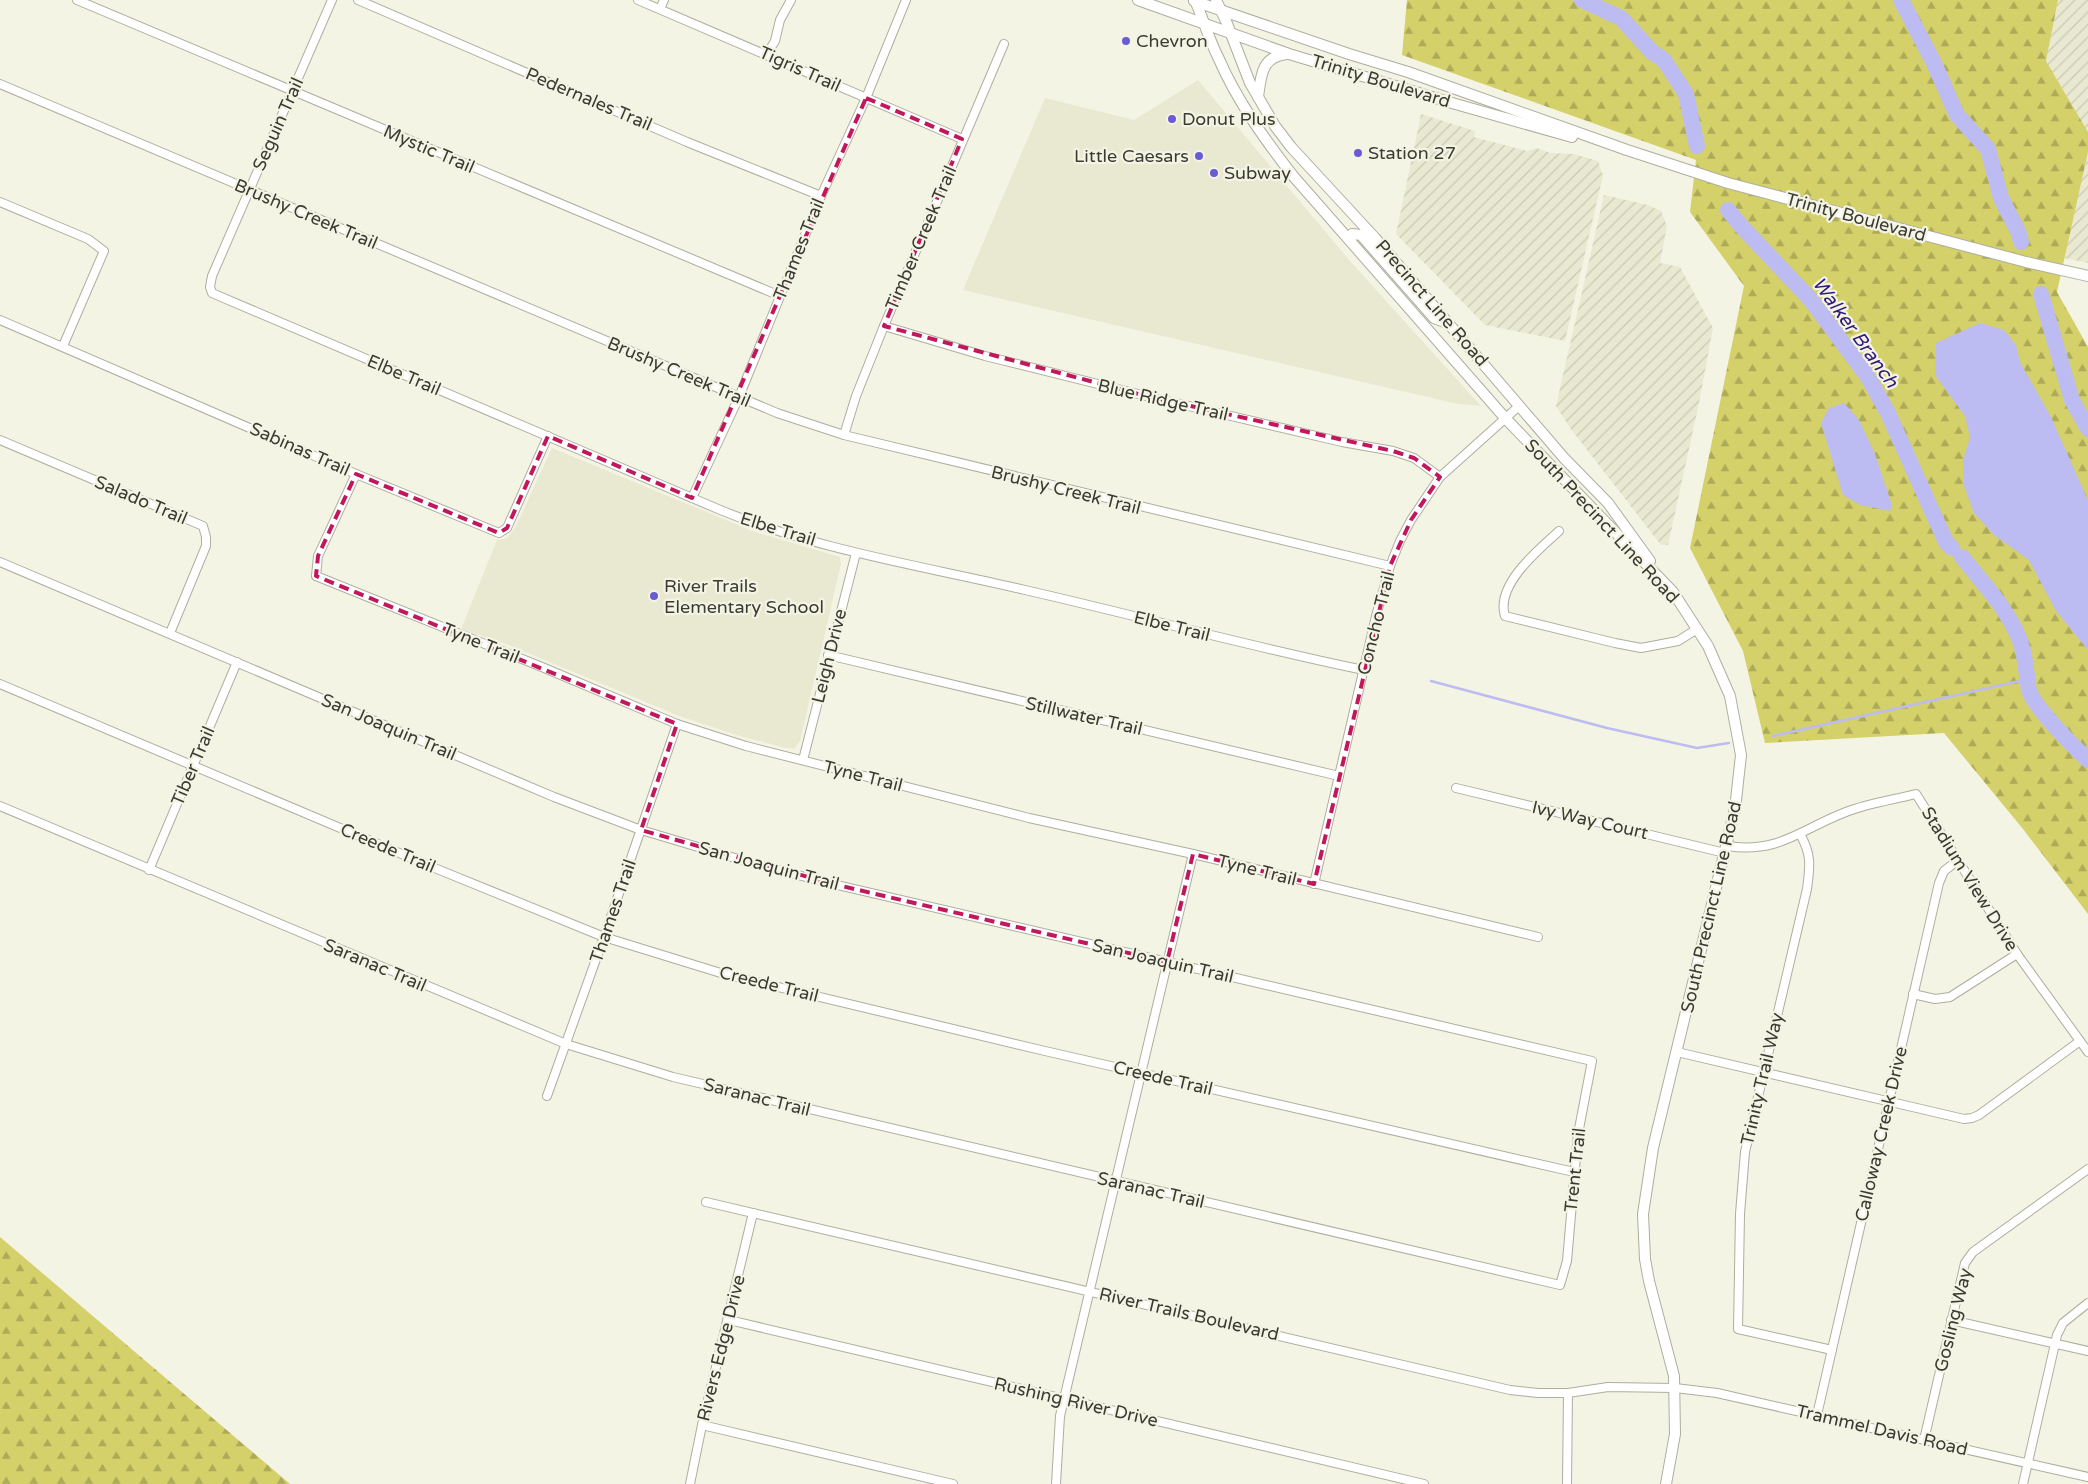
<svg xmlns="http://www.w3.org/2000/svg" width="2088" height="1484" font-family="'Varela Round',sans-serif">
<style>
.built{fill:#e9e9d2}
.industrial{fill:url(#industrial-furrows)}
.forest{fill:url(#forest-firs)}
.water{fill:#bcbcf2}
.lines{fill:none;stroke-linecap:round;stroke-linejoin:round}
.stream{stroke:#bcbcf2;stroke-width:2.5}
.river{stroke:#bcbcf2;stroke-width:16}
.minor-casing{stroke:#aeae9f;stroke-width:10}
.secondary-casing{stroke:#aeae9f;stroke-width:12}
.minor{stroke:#fff;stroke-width:8}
.secondary{stroke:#fff;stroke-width:10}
.marked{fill:none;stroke:#c2185b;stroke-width:4;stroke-dasharray:10 6;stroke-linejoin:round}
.poi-dot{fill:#6a5ad4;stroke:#f4f4e4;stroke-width:2}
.labels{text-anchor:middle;stroke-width:4.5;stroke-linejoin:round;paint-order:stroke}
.poi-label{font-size:18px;fill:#3b3b34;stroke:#f4f4e4;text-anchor:start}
.street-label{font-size:18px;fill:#3b3b34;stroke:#f4f4e4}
.water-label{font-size:19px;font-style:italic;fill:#30187c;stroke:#f4f4e4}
</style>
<defs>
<pattern id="industrial-furrows" width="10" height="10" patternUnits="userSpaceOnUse" patternTransform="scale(1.25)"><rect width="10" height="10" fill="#e9e9d2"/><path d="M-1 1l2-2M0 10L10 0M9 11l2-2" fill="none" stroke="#c9c9b5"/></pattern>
<pattern id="forest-firs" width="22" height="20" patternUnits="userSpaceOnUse" patternTransform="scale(1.25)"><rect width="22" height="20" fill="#d4d06a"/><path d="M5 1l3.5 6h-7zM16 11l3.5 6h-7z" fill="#adaa58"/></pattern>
</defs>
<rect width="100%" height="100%" fill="#f4f4e4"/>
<g class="built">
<polygon points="1198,80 1350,261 1481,406 1458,404 963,290 1045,98 1134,120"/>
<polygon points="552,448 755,532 840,557 841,564 800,741 794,749 786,748 736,735 679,716 506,644 461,629 497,540 507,538 515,528"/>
</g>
<g class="industrial">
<polygon points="2058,0 2088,0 2088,132 2046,61"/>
<polygon points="1421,114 1475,131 1474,137 1527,151 1537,148 1550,153 1574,154 1598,161 1603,175 1565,341 1485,325 1396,234"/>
<polygon points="2088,152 2088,263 2064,258"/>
<polygon points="1604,195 1648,205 1661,211 1667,226 1660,263 1680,267 1713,328 1699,403 1668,545 1661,545 1570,428 1556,406"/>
</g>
<g class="forest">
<polygon points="1407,0 2058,0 2046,61 2088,132 2088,152 2057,292 2088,347 2088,914 2023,829 1944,733 1765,743 1743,651 1690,548 1744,286 1690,212 1696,160 1402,55"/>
<polygon points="0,1237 290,1484 0,1484"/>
</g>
<g class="water">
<polygon points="1980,323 2004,330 2016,345 2020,362 2051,417 2086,496 2088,501 2088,650 2056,611 2029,560 1994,535 1974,513 1964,486 1963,461 1970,437 1965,416 1935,375 1936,343"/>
<polygon points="1844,403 1859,420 1875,454 1892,505 1890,511 1860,505 1843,495 1821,423 1829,408"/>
</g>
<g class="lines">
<g class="stream">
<polyline points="1431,681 1607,728 1697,748 1729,743"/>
<polyline points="1773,736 2029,679"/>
</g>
<g class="river">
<polyline points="1582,0 1621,18 1652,52 1664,60 1686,94 1697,146"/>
<polyline points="1901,0 1933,61 1957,115 1988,149 2001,198 2018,231 2021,242"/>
<polyline points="1728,210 1743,228 1811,300 1868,377 1888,413 1946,542 1952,548"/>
<polyline points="2041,294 2072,400 2088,429"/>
<path d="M1962,557C1983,583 2006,607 2019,638C2026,655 2026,673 2029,690C2033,706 2075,748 2088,760"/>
</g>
<defs>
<g id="minor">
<polyline points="77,0 780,296"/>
<path d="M332,0L212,276L210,287L212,293L718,509C816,550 923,566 1025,590C1139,616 1251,647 1364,670"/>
<polyline points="358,0 687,142 821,196"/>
<polyline points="638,0 962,139"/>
<polyline points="660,9 664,0"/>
<polyline points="767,54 775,41 780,20 791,0"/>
<polyline points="0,84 777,413 844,435 1390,566"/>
<polyline points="0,202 88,239 104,251 63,346"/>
<polyline points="0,320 356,474 499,533 507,528 548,436"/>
<polyline points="884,326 985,356 1146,396 1342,442 1393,451 1414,458 1440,477"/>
<polyline points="844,435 856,396 884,326 1004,44"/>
<polyline points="0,440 203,526 206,537 206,546 170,633"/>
<polyline points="356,474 318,556 316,576 542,667 677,724 746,746 1029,818 1193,854 1538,937"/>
<polyline points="692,498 739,397 821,196 866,98 906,0"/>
<path d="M1559,531C1539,549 1495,585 1505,616L1615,643L1641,648L1678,641L1697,629"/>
<polyline points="0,562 554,797 641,830 755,864 833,884 1592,1061 1578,1134 1567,1261 1560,1285 673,1077 566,1044 0,806"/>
<polyline points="828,655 1339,776"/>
<polyline points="0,684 437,869 604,937 724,974 1045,1051 1574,1172"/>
<polyline points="803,760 856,553"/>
<polyline points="1456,788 1725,853"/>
<path d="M1800,834C1812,855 1810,866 1807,889L1745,1152L1740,1214L1738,1329L1832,1350"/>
<path d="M1727,846C1779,854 1801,829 1846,812C1869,803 1893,800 1916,794L2017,954L2088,1052"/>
<polyline points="149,870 237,662"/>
<polyline points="1314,884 1376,616 1390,566 1400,541 1411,520 1440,477 1519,406"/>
<polyline points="1913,994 1935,999 1950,997 2017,954"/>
<polyline points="1677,1052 1964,1119 1972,1118 1979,1115 2080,1041"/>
<polyline points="547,1096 604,937 677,724"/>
<polyline points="706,1202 1510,1390 1538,1393 1568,1393 1608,1387 1675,1388 1717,1393 2088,1477"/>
<polyline points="729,1320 1424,1484"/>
<polyline points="1951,1320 2088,1351"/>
<polyline points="1817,1415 1939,883 1944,871 1957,861"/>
<polyline points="702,1425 953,1484"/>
<polyline points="1924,1440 1965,1263 1973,1252 2088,1169"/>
<polyline points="690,1484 702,1425 753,1213"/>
<polyline points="1056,1484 1060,1416 1193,854"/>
<polyline points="1567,1484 1568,1393"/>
<polyline points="2023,1484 2057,1335 2063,1323 2088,1303"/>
</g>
<g id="secondary">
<polyline points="1138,0 1289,54 1452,103 1572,137"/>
<path d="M1195,0C1203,19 1209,39 1218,57C1237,101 1265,140 1294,177L1506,419L1673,592L1708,646L1730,696L1741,755L1735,809L1653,1148L1643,1214L1645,1259L1649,1281L1674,1376L1675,1434L1666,1484"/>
<polyline points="1216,0 1226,21 1250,83 1275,126 1291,147 1375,238 1564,458 1608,503 1650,561"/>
<polyline points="1194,1 1349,54 1408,72 1627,150 1728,183 2026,262 2088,276"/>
<path d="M1258,97C1261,75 1262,56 1287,54"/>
<polyline points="1348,238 1352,234 1361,235 1434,318 1447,323"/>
</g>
</defs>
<use href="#minor" class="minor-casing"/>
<use href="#secondary" class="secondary-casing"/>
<use href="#minor" class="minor"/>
<use href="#secondary" class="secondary"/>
</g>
<path class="marked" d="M866,98L962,139L884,326L1146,396L1393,451L1414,458L1440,477L1411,520L1390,566L1314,884L1193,854L1167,962L833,884L641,830L677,724L316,576L318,556L356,474L499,533L507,528L548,436L692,498Z"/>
<g class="poi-dot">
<circle cx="1126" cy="41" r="5"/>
<circle cx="1172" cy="119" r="5"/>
<circle cx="1358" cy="153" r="5"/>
<circle cx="1199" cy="156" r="5"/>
<circle cx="1214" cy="173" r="5"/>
<circle cx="654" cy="596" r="5"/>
</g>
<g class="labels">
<g class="poi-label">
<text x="1136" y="47">Chevron</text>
<text x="1182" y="125">Donut Plus</text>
<text x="1368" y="159">Station 27</text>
<text x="1189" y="162" text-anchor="end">Little Caesars</text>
<text x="1224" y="179">Subway</text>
<text x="664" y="592">River Trails<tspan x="664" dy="21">Elementary School</tspan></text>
</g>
<g class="street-label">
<text transform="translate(800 69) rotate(24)" y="6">Tigris Trail</text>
<text transform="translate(1381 81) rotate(17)" y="6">Trinity Boulevard</text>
<text transform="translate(589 99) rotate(23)" y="6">Pedernales Trail</text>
<text transform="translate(278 124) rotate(-66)" y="6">Seguin Trail</text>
<text transform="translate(429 149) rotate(23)" y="6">Mystic Trail</text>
<text transform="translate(306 214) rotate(23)" y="6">Brushy Creek Trail</text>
<text transform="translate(1856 217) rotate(15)" y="6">Trinity Boulevard</text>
<text transform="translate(921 238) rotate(-67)" y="6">Timber Creek Trail</text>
<text transform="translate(799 249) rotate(-68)" y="6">Thames Trail</text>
<text transform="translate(1432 303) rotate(49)" y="6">Precinct Line Road</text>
<text transform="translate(679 372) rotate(23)" y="6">Brushy Creek Trail</text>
<text transform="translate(404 375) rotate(23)" y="6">Elbe Trail</text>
<text transform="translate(1163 400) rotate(13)" y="6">Blue Ridge Trail</text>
<text transform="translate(300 449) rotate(24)" y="6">Sabinas Trail</text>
<text transform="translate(1066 490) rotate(14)" y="6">Brushy Creek Trail</text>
<text transform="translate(141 500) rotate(23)" y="6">Salado Trail</text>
<text transform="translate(1602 521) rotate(47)" y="6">South Precinct Line Road</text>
<text transform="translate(778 529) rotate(17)" y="6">Elbe Trail</text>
<text transform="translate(1376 623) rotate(-76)" y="6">Concho Trail</text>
<text transform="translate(1172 626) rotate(14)" y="6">Elbe Trail</text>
<text transform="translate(481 643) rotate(22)" y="6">Tyne Trail</text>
<text transform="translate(829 656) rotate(-76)" y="6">Leigh Drive</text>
<text transform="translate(1084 716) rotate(13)" y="6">Stillwater Trail</text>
<text transform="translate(389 727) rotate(23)" y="6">San Joaquin Trail</text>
<text transform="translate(193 766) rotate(-67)" y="6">Tiber Trail</text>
<text transform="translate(863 776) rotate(14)" y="6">Tyne Trail</text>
<text transform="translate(1590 820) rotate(13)" y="6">Ivy Way Court</text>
<text transform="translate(388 848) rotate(23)" y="6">Creede Trail</text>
<text transform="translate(769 866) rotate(15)" y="6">San Joaquin Trail</text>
<text transform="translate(1257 870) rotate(14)" y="6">Tyne Trail</text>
<text transform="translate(1970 879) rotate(58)" y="6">Stadium View Drive</text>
<text transform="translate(1711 907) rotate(-77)" y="6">South Precinct Line Road</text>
<text transform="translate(613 911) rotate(-71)" y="6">Thames Trail</text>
<text transform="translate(1163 961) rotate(13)" y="6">San Joaquin Trail</text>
<text transform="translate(375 965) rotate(23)" y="6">Saranac Trail</text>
<text transform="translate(769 984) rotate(14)" y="6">Creede Trail</text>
<text transform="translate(1163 1078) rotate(13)" y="6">Creede Trail</text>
<text transform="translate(1762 1079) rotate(-77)" y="6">Trinity Trail Way</text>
<text transform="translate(757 1097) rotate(14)" y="6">Saranac Trail</text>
<text transform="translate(1881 1134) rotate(-77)" y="6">Calloway Creek Drive</text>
<text transform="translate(1575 1170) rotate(-84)" y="6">Trent Trail</text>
<text transform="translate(1151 1190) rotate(13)" y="6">Saranac Trail</text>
<text transform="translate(1189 1314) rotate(13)" y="6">River Trails Boulevard</text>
<text transform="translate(1953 1320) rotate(-76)" y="6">Gosling Way</text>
<text transform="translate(721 1348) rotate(-76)" y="6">Rivers Edge Drive</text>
<text transform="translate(1076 1402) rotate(13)" y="6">Rushing River Drive</text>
<text transform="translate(1882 1430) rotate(13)" y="6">Trammel Davis Road</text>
</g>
<g class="water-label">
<text transform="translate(1856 332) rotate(54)" y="7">Walker Branch</text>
</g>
</g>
</svg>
